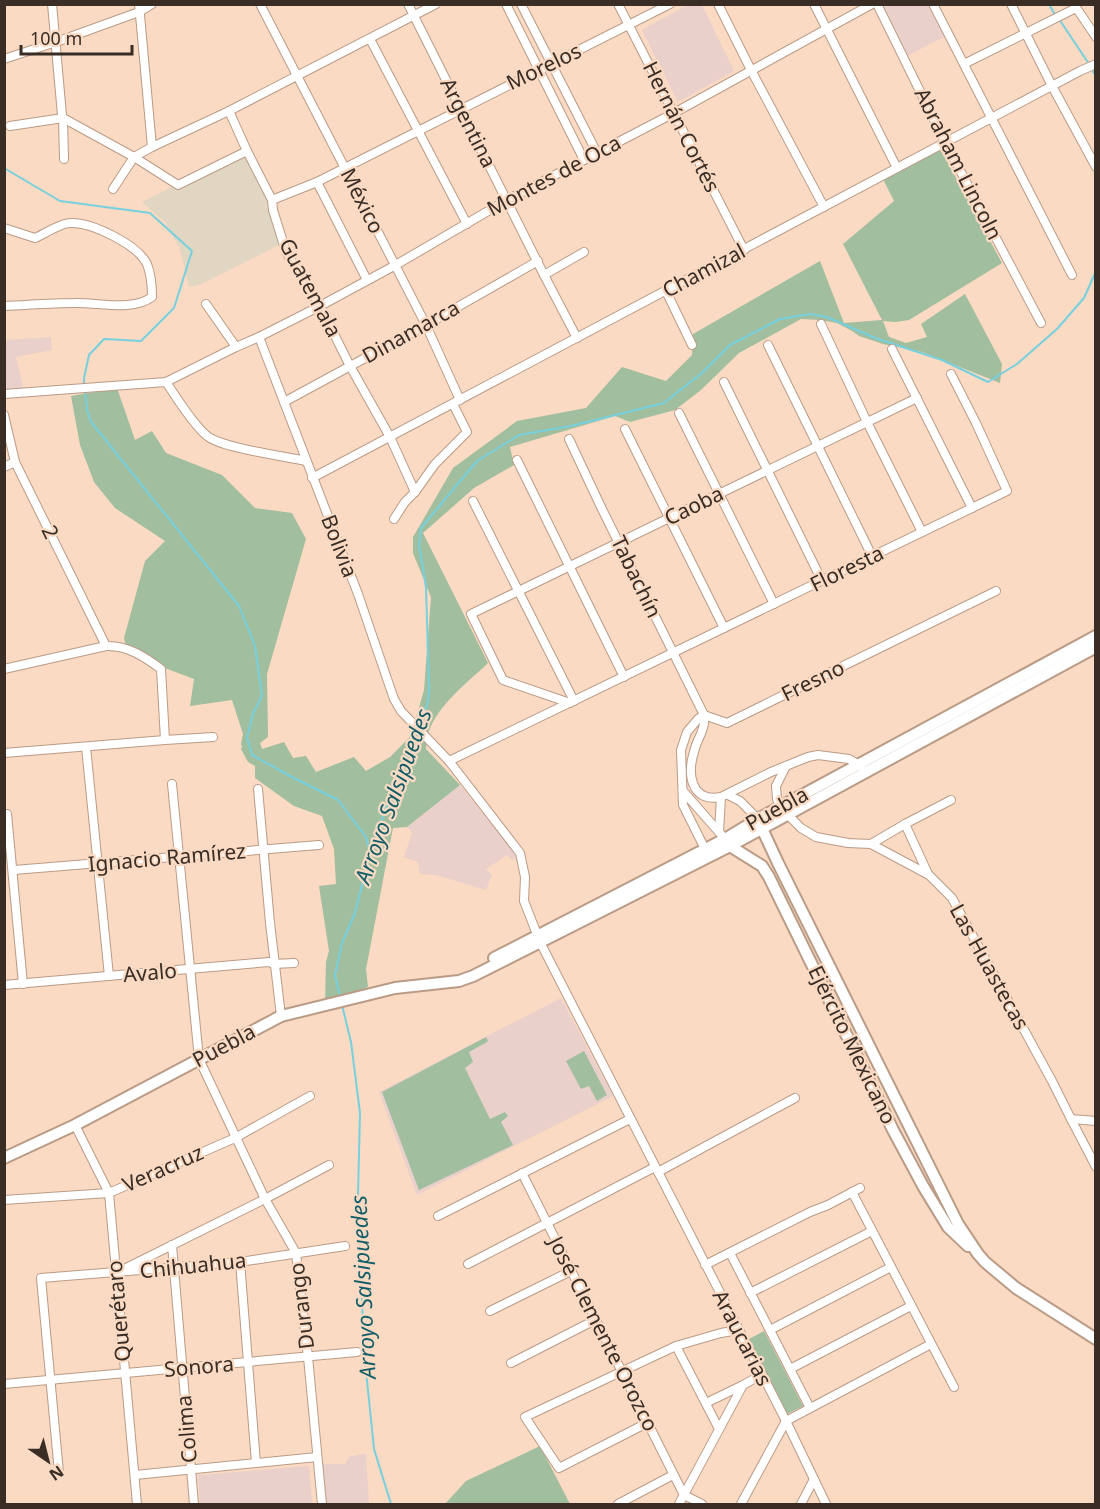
<svg xmlns="http://www.w3.org/2000/svg" width="1100" height="1509" font-family="'Noto Sans',sans-serif">
<style>
.industrial{fill:#e0d6c1}
.education{fill:#ead0ca}
.green{fill:#a1be9e}
.lines{fill:none;stroke-linecap:round;stroke-linejoin:round}
.stream{stroke:#77d0de;stroke-width:2}
.minor-casing{stroke:#ba9b86;stroke-width:10}
.secondary-casing{stroke:#ba9b86;stroke-width:14}
.minor{stroke:#fff;stroke-width:8}
.secondary{stroke:#fff;stroke-width:10}
.labels{text-anchor:middle;stroke-width:4.5;stroke-linejoin:round;paint-order:stroke}
.street-label{font-size:21px;fill:#392d25;stroke:#fadac3}
.water-label{font-size:22px;font-style:italic;fill:#125e68;stroke:#fadac3}
</style>
<rect width="100%" height="100%" fill="#fadac3"/>
<polygon class="industrial" points="243,151 287,241 199,285 189,287 180,249 165,222 142,202"/>
<g class="education">
<polygon points="689,4 702,5 734,71 678,102 642,30"/>
<polygon points="881,5 927,5 946,36 905,57"/>
<polygon points="51,337 52,350 16,357 23,388 5,391 5,340"/>
<polygon points="460,785 514,852 515,858 512,860 507,855 486,869 492,875 486,890 436,875 420,874 418,862 404,857 412,833 407,827"/>
<polygon points="561,998 613,1096 417,1195 379,1092"/>
<polygon points="366,1454 369,1504 325,1504 313,1464 345,1464 350,1456"/>
<polygon points="309,1466 312,1504 200,1504 198,1475"/>
</g>
<g class="green">
<path d="M941,150L1002,263L909,320L896,322L883,321L889,337L906,343L927,337L921,324L965,294L1002,364L1000,383L922,352L883,344L859,336L852,331L837,323L820,320L801,319L739,353L701,390L675,410L630,422L615,416L510,447L514,465L474,488L423,533L488,663C469,681 442,702 431,726C427,733 427,741 426,749L460,785L407,827L393,828L366,969L368,987L325,1003L326,962L329,951L319,886L336,884L334,849L322,816L294,806L255,778V766L248,762L241,749L242,747L241,744L243,734L232,700L190,706L194,679L128,654L124,638L145,561L165,541L115,508L94,482L80,445L71,396L117,388L135,440L152,431L166,453L222,475L255,508L292,513L306,539L267,674L268,737L260,743L262,749L284,742L293,758L306,756L316,772L354,757L366,771L390,757L411,736L424,690L431,597L413,553V537L453,468L517,421L586,408L622,367L666,381L692,355L693,334L820,261L844,323L882,320L843,244L894,201L883,179Z"/>
<polygon points="486,1037 488,1041 487,1042 469,1052 473,1062 465,1068 490,1119 505,1112 508,1116 501,1122 513,1145 419,1190 382,1092"/>
<polygon points="584,1051 607,1095 597,1101 589,1086 581,1089 566,1061"/>
<polygon points="764,1331 803,1406 787,1414 749,1339"/>
<polygon points="540,1446 570,1504 445,1504 466,1481"/>
</g>
<g class="lines">
<g class="stream">
<polyline points="1049,4 1055,15"/>
<polyline points="1059,19 1089,64"/>
<polyline points="1092,69 1096,77"/>
<polyline points="4,168 60,201 150,213 192,251 174,308 141,341 104,339 89,355 84,378 84,385"/>
<polyline points="85,391 87,410 91,422 239,606 255,646 262,695 253,714 247,738 252,755 292,777 338,800 366,837 370,852"/>
<polyline points="419,727 428,702 429,689 426,587 419,545 421,528 477,461 519,435 571,426 664,403 703,372 730,345 780,319 810,314 827,317 875,338 942,360 988,382 1017,364 1057,329 1084,298 1096,271"/>
<polyline points="340,997 335,975 342,943 355,913 370,853 391,794 417,732"/>
<polyline points="342,1005 351,1042 360,1113 358,1195 364,1351 374,1449 391,1504"/>
</g>
<defs>
<g id="minor">
<polyline points="52,4 62,115 63,118 64,159"/>
<polyline points="139,4 152,147"/>
<polyline points="260,4 426,325 460,400"/>
<polyline points="408,4 544,275 577,338"/>
<polyline points="506,4 584,160"/>
<polyline points="521,4 597,153"/>
<polyline points="618,4 744,250"/>
<polyline points="718,4 751,70 824,207"/>
<polyline points="814,4 897,168"/>
<polyline points="877,4 945,142 1041,323"/>
<polyline points="933,4 1072,275"/>
<polyline points="1011,4 1052,86 1096,167"/>
<polyline points="1075,6 1096,37"/>
<polyline points="370,39 467,224"/>
<polyline points="4,59 56,42 139,12 152,4"/>
<polyline points="964,64 1076,8"/>
<polyline points="229,111 247,151 272,200 273,210 286,252 320,306 350,366 390,437 415,492"/>
<polyline points="10,126 63,118 134,157 178,185 247,151"/>
<polyline points="317,182 367,280"/>
<polyline points="113,189 134,157 152,147 229,111 436,4"/>
<polyline points="272,200 317,182 670,4"/>
<path d="M4,228L35,238C44,234 61,223 70,223C91,222 137,244 147,264C151,274 152,287 152,297C131,312 99,302 74,303C51,303 28,305 4,306"/>
<polyline points="544,275 584,252"/>
<polyline points="666,291 692,345"/>
<polyline points="206,304 236,347"/>
<polyline points="821,324 867,422 922,532"/>
<polyline points="259,337 358,594 394,699 401,711 449,761 520,853 525,877 524,901 540,942 786,1421 826,1504"/>
<polyline points="768,345 872,556"/>
<polyline points="892,349 972,508"/>
<path d="M166,382C177,398 191,422 206,435C220,448 284,456 306,461"/>
<polyline points="724,382 822,581"/>
<polyline points="4,394 166,382 236,347 259,337 320,306 394,266 507,200 674,113 872,4"/>
<polyline points="284,402 426,325 538,261"/>
<polyline points="679,413 774,604"/>
<polyline points="4,415 15,462 106,646"/>
<polyline points="625,429 724,628"/>
<path d="M569,439L601,507L704,715C706,730 697,738 694,752C687,774 691,803 721,797L771,772L808,757L818,755L849,759L861,766"/>
<polyline points="517,460 624,677"/>
<polyline points="4,467 15,462"/>
<polyline points="312,478 1080,71 1096,64"/>
<polyline points="473,501 574,701"/>
<polyline points="394,519 405,502 415,492 435,464 467,432 453,404"/>
<path d="M4,669L106,646C127,645 145,657 161,669L165,740"/>
<polyline points="570,703 503,680 471,614 917,398"/>
<polyline points="704,715 727,723 996,591"/>
<polyline points="704,715 698,719 687,732 681,750 683,805 705,849"/>
<polyline points="86,747 109,976"/>
<polyline points="4,753 165,740 213,737"/>
<polyline points="449,761 1007,491 976,423 951,374"/>
<polyline points="786,766 776,786 777,799 780,807 801,828 816,837 848,843 871,844 929,875 952,898 1052,1081 1071,1119 1096,1121"/>
<polyline points="172,784 199,1059 265,1199 296,1253 308,1357 322,1504"/>
<polyline points="258,789 270,923 281,1016"/>
<polyline points="683,791 725,839"/>
<polyline points="728,795 740,801 758,819"/>
<polyline points="7,814 23,984"/>
<polyline points="905,824 928,874"/>
<polyline points="719,832 721,797"/>
<polyline points="871,844 905,824 951,800"/>
<polyline points="14,870 319,845"/>
<polyline points="4,985 269,962 274,964 294,963"/>
<polyline points="1071,1119 1096,1167"/>
<polyline points="75,1125 109,1193 137,1504"/>
<polyline points="658,1172 795,1098"/>
<polyline points="522,1173 684,1495 702,1504"/>
<polyline points="852,1192 954,1387"/>
<polyline points="4,1200 109,1193 235,1138 310,1096"/>
<polyline points="438,1216 630,1119"/>
<polyline points="172,1245 194,1504"/>
<polyline points="730,1253 810,1408"/>
<polyline points="240,1262 256,1463"/>
<polyline points="468,1264 655,1167"/>
<polyline points="705,1265 810,1212 828,1205 860,1188"/>
<polyline points="122,1270 265,1199 329,1165"/>
<polyline points="750,1293 872,1231"/>
<polyline points="490,1311 571,1271"/>
<polyline points="770,1330 891,1267"/>
<polyline points="676,1346 719,1429"/>
<polyline points="511,1363 595,1320"/>
<polyline points="790,1369 911,1306"/>
<polyline points="4,1384 357,1352"/>
<polyline points="706,1403 741,1386"/>
<polyline points="647,1423 559,1468 525,1417 676,1346 721,1333 738,1330"/>
<polyline points="59,1473 41,1278 240,1262 345,1246"/>
<polyline points="135,1475 317,1457"/>
<polyline points="618,1504 673,1475"/>
<polyline points="679,1504 743,1385 761,1375"/>
<polyline points="741,1504 786,1421 931,1344"/>
<polyline points="801,1504 814,1479"/>
</g>
<g id="secondary">
<polyline points="759,822 778,863 958,1224 978,1254 985,1262 1016,1288 1096,1339"/>
<polyline points="727,842 730,846 762,866 769,877 893,1130 923,1186 948,1227 968,1246"/>
<polyline points="494,958 725,839 758,819 1096,636"/>
<polyline points="4,1158 75,1125 281,1016 395,988 459,981 473,976 730,846 1096,647"/>
</g>
</defs>
<use href="#minor" class="minor-casing"/>
<use href="#secondary" class="secondary-casing"/>
<use href="#minor" class="minor"/>
<use href="#secondary" class="secondary"/>
</g>
<g class="labels">
<g class="street-label">
<text transform="translate(544 67) rotate(-26)" y="7">Morelos</text>
<text transform="translate(468 123) rotate(63)" y="7">Argentina</text>
<text transform="translate(681 127) rotate(63)" y="7">Hernán Cortés</text>
<text transform="translate(958 164) rotate(63)" y="7">Abraham Lincoln</text>
<text transform="translate(554 176) rotate(-28)" y="7">Montes de Oca</text>
<text transform="translate(362 201) rotate(63)" y="7">México</text>
<text transform="translate(704 271) rotate(-28)" y="7">Chamizal</text>
<text transform="translate(310 288) rotate(62)" y="7">Guatemala</text>
<text transform="translate(411 332) rotate(-29)" y="7">Dinamarca</text>
<text transform="translate(694 506) rotate(-26)" y="7">Caoba</text>
<text transform="translate(50 532) rotate(64)" y="7">2</text>
<text transform="translate(339 546) rotate(69)" y="7">Bolivia</text>
<text transform="translate(847 569) rotate(-26)" y="7">Floresta</text>
<text transform="translate(636 577) rotate(64)" y="7">Tabachín</text>
<text transform="translate(813 681) rotate(-26)" y="7">Fresno</text>
<text transform="translate(777 809) rotate(-29)" y="7">Puebla</text>
<text transform="translate(167 858) rotate(-5)" y="7">Ignacio Ramírez</text>
<text transform="translate(989 967) rotate(61)" y="7">Las Huastecas</text>
<text transform="translate(150 973) rotate(-5)" y="7">Avalo</text>
<text transform="translate(852 1045) rotate(64)" y="7">Ejército Mexicano</text>
<text transform="translate(224 1046) rotate(-28)" y="7">Puebla</text>
<text transform="translate(163 1169) rotate(-24)" y="7">Veracruz</text>
<text transform="translate(193 1266) rotate(-6)" y="7">Chihuahua</text>
<text transform="translate(302 1306) rotate(-97)" y="7">Durango</text>
<text transform="translate(119 1311) rotate(-95)" y="7">Querétaro</text>
<text transform="translate(603 1334) rotate(63)" y="7">José Clemente Orozco</text>
<text transform="translate(742 1338) rotate(63)" y="7">Araucarias</text>
<text transform="translate(199 1367) rotate(-5)" y="7">Sonora</text>
<text transform="translate(187 1429) rotate(-95)" y="7">Colima</text>
</g>
<g class="water-label">
<text transform="translate(393 796) rotate(-70)" y="8">Arroyo Salsipuedes</text>
<text transform="translate(363 1287) rotate(-93)" y="8">Arroyo Salsipuedes</text>
</g>
</g>
<rect width="1100" height="1509" fill="none" stroke="#392d25" stroke-width="12"/>
<g transform="translate(48 1461) rotate(145)" stroke="#fadac3" stroke-width="4.5" paint-order="stroke">
<path d="M0-4.5L10 22L0 15L-10 22Z" fill="#392d25"/>
<text y="-9" font-size="16" font-weight="bold" text-anchor="middle" fill="#392d25">N</text>
</g>
<path d="M21 45v9h111v-9" fill="none" stroke="#392d25" stroke-width="3"/>
<text x="30" y="45" font-size="18" fill="#392d25" stroke="#fadac3" stroke-width="4.5" paint-order="stroke">100 m</text>
</svg>
